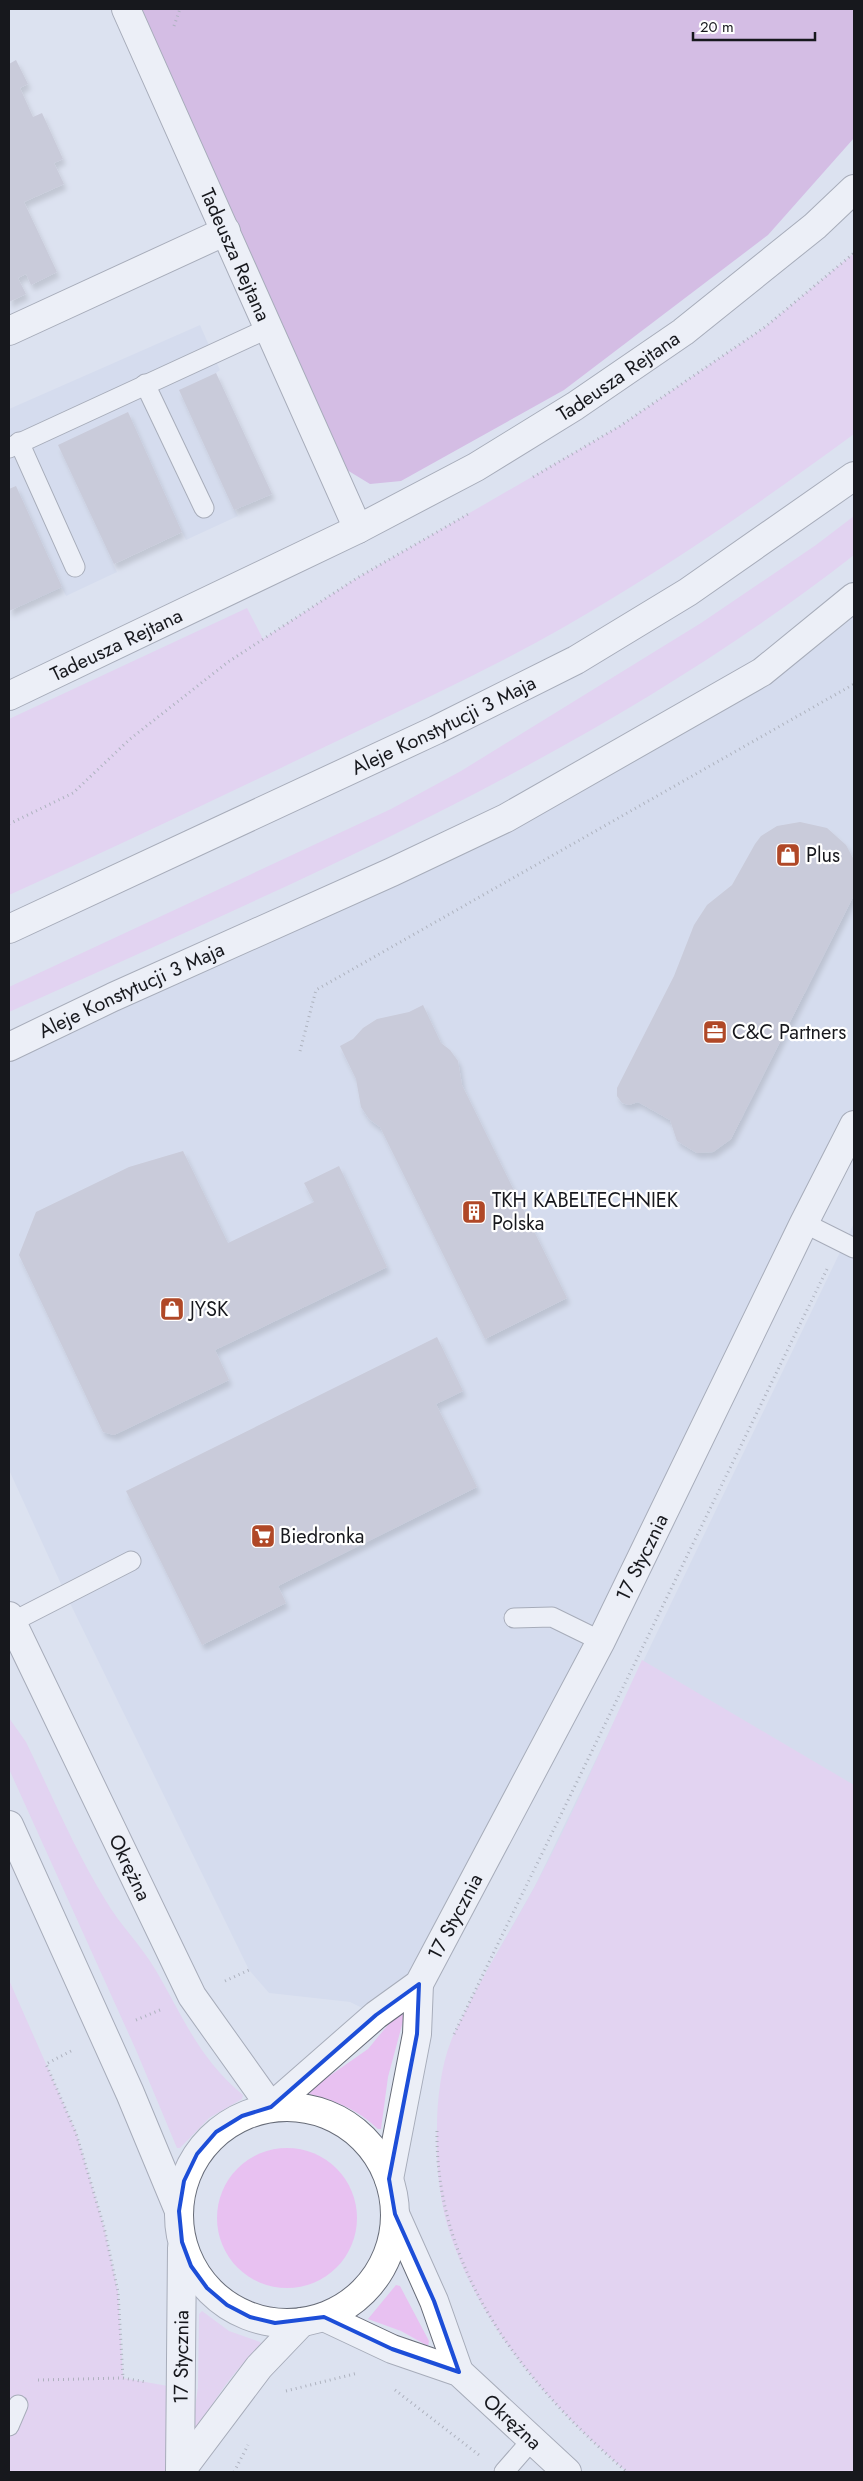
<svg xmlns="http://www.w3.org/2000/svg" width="863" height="2481" font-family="Jost,sans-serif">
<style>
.built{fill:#cdd6eb}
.green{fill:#e8c1f1}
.forest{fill:#c990d6}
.building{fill:#b2afbe;filter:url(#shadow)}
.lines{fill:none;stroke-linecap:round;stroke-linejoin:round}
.lane-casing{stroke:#676c78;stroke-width:21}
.street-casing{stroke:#676c78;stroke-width:30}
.secondary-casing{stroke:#676c78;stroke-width:30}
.path{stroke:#757982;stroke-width:3;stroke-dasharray:1 4;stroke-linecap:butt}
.lane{stroke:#fff;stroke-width:19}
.street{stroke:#fff;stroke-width:28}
.secondary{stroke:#fff;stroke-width:28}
.marked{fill:none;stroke:#1d4ed8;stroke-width:4;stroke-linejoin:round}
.labels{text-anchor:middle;stroke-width:4.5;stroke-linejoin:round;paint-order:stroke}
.street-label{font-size:20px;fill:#17181d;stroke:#fff}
.poi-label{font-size:20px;fill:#17181d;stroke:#fff;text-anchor:start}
</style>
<defs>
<filter id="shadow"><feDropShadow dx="3" dy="5.5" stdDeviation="2.5" flood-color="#0004"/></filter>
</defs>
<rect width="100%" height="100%" fill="#dce2f0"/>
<g class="built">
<polygon points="200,325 220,370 216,373 272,494 235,510 238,516 186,540 182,532 113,564 117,572 66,596 62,588 9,611 9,409"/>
<polygon points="854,597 854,1124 419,1984 376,2015 350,2002 269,1993 249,1970 230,1931 66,1595 9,1470 9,1048 392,872 762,672"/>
<polygon points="854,1223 854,2472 486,1972 535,1886"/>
</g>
<g class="green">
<path d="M854,253V434C760,503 665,569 564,627C498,665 428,697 360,730C243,786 127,842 9,895V719L247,608L263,639L357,578L620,426L765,327Z"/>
<path d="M854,516V555C599,754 301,880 9,1012V987L391,809L461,771L701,623L816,545Z"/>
<path d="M642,1660L854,1785V2472H627C553,2409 483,2330 451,2237C439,2202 436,2164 437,2127C437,2101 441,2066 451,2041C455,2030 462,2019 467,2008C488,1966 513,1927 535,1886C574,1813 607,1735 642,1660Z"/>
<path d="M9,1718L26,1742C52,1795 75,1851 106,1901C120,1925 141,1945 155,1969C183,2016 198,2058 243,2095L242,2099L209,2118L180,2148H177L136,2050L9,1769Z"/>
<polygon points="9,1980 76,2132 104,2227 118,2292 123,2378 179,2388 180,2472 9,2472"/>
<path d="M402,2008L406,2010L388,2077L381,2129H378C357,2109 336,2101 309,2094L318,2084L368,2049Z"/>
<circle cx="287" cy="2218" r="70"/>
<polygon points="396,2285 400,2286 429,2341 428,2346 401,2331 368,2319"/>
<path d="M202,2311L229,2331L260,2342L262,2345C233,2371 214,2398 197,2433L192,2432L198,2387L199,2314Z"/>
</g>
<polygon class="forest" points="140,9 854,9 854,138 768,235 564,390 401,481 370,484 347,470"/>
<g class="building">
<polygon points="16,60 28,84 20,88 33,117 42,113 63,159 54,163 64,184 24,202 57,272 31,285 26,274 18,278 26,294 9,302 9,64"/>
<polygon points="216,373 272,494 234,510 179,390"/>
<polygon points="128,412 182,532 114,564 58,445"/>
<polygon points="16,486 62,587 9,611 9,489"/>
<polygon points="800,822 827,828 846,845 854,860 854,895 731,1139 713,1152 697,1153 677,1141 670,1120 638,1102 629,1105 622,1103 617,1096 617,1088 674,976 694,925 707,905 732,885 755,844 761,836 777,826"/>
<polygon points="423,1005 441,1043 450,1050 458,1061 462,1085 567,1298 485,1339 380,1127 369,1119 361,1107 356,1079 340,1046 353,1039 363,1028 377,1019 409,1012"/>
<polygon points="183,1151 228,1243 314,1202 304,1183 339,1166 387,1267 215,1350 229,1380 114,1435 103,1432 19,1255 36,1212 129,1167"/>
<polygon points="437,1337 463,1391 436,1404 477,1487 278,1586 286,1603 202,1645 126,1491"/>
</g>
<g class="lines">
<defs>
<g id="lane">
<polyline points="145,384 204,508"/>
<polyline points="19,442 75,567"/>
<polyline points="9,448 269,328"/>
<polyline points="804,1223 854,1248"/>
<polyline points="514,1618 552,1617 601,1641"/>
<polyline points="12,1622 131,1561"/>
<polyline points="9,2426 18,2405"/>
<polyline points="504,2472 531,2441"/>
</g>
<g id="street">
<path id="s1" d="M126,9L358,529"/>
<polyline points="9,331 226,231"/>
<path id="s2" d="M9,696L358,529L476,467L575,406L683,332L815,226L854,189"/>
<path id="s3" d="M271,2107L376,2015L419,1984L601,1641L804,1223L854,1125"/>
<polyline points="389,2179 417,2034 419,1984"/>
</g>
<g id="secondary">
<path id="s4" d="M9,929L436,730L576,660L688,592L854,476"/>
<path id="s5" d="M9,1047L113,997L392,872L506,818L762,672L854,597"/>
<path id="s6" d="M9,1616L192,1996L271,2107"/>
<polyline points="9,1825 130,2093 179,2211"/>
<circle cx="287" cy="2215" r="108"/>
<polyline points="395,2214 434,2301 459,2372"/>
<path id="s7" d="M324,2317L392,2349L459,2372L567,2472"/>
<path id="s8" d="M180,2471L182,2248"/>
<polyline points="180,2472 259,2367 302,2322"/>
</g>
</defs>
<use href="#lane" class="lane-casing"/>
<use href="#street" class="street-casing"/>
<use href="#secondary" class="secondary-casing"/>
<g class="path">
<polyline points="174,26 180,9"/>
<polyline points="533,477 620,426 765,327 854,253"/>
<polyline points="9,824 73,793 130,739 228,662 357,578 470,513"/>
<polyline points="300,1051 316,990 854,684"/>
<polyline points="225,1981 249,1970"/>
<polyline points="136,2020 160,2010"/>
<polyline points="454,2034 827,1269"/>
<polyline points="71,2051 46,2064 76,2133 104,2227 118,2292 123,2378"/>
<path d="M437,2131C435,2271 525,2385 627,2472"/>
<polyline points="38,2380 123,2378 146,2382"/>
<polyline points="395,2390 479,2455"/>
<polyline points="286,2391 358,2373"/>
<polyline points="234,2472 248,2445"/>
</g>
<use href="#lane" class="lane"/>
<use href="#street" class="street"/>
<use href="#secondary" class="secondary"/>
</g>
<path d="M0 0H863V2481H0ZM419,1984L417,2034L389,2179L395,2214L434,2301L459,2372L392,2349L324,2317L275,2323L250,2317L227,2305L207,2288L191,2266L182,2242L179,2211L184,2181L197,2154L216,2132L242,2116L271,2107L376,2015Z" fill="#dce2f0" fill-opacity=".55" fill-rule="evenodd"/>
<path class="marked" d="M419,1984L417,2034L389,2179L395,2214L434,2301L459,2372L392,2349L324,2317L275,2323L250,2317L227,2305L207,2288L191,2266L182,2242L179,2211L184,2181L197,2154L216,2132L242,2116L271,2107L376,2015Z"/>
<defs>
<symbol id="shop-square" viewBox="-11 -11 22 22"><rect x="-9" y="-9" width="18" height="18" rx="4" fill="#b04827" stroke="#fff"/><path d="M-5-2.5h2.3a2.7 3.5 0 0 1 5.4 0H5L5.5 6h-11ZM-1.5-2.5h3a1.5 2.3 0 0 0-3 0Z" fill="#fff"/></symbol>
<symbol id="office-square" viewBox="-11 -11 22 22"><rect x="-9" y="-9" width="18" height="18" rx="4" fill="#b04827" stroke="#fff"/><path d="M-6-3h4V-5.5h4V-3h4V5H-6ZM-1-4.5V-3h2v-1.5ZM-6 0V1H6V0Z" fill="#fff"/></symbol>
<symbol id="building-square" viewBox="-11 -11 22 22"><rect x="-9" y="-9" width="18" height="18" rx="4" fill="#b04827" stroke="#fff"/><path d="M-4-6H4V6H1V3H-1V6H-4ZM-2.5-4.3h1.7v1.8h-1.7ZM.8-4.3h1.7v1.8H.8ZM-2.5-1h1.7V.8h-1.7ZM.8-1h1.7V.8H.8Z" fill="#fff"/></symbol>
<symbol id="supermarket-square" viewBox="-11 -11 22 22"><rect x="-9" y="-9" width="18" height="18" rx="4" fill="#b04827" stroke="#fff"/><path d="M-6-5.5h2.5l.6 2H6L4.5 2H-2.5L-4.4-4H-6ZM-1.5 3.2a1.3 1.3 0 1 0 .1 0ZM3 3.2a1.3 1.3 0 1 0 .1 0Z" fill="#fff"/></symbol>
</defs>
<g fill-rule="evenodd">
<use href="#shop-square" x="774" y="841" width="28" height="28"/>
<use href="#office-square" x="701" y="1018" width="28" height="28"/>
<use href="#building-square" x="460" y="1198" width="28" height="28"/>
<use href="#shop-square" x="158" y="1295" width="28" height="28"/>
<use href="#supermarket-square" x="249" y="1522" width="28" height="28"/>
</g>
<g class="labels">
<g class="street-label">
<text dy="7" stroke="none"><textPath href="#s1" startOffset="269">Tadeusza Rejtana</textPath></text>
<text dy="7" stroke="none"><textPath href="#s2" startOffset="689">Tadeusza Rejtana</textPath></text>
<text dy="7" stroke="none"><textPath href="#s2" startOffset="119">Tadeusza Rejtana</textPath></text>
<text dy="7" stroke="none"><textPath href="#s4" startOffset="480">Aleje Konstytucji 3 Maja</textPath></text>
<text dy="7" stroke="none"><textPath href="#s5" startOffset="135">Aleje Konstytucji 3 Maja</textPath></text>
<text dy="7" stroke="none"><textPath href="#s3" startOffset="674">17 Stycznia</textPath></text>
<text dy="7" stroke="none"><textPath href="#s6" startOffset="279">Okrężna</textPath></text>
<text dy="7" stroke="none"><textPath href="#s3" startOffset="269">17 Stycznia</textPath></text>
<text dy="7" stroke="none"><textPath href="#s8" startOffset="114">17 Stycznia</textPath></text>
<text dy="7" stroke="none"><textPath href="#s7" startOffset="219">Okrężna</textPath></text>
</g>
<g class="poi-label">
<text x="806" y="862">Plus</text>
<text x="732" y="1039">C&amp;C Partners</text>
<text x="492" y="1207">TKH KABELTECHNIEK<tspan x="492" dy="23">Polska</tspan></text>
<text x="190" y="1316">JYSK</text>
<text x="280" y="1543">Biedronka</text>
</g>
</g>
<rect width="863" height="2481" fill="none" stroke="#17181d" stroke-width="20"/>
<path d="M693 32v8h122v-8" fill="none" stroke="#17181d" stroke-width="2.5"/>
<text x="700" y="32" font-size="15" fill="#17181d" stroke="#ffffff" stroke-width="4" paint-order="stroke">20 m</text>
</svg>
